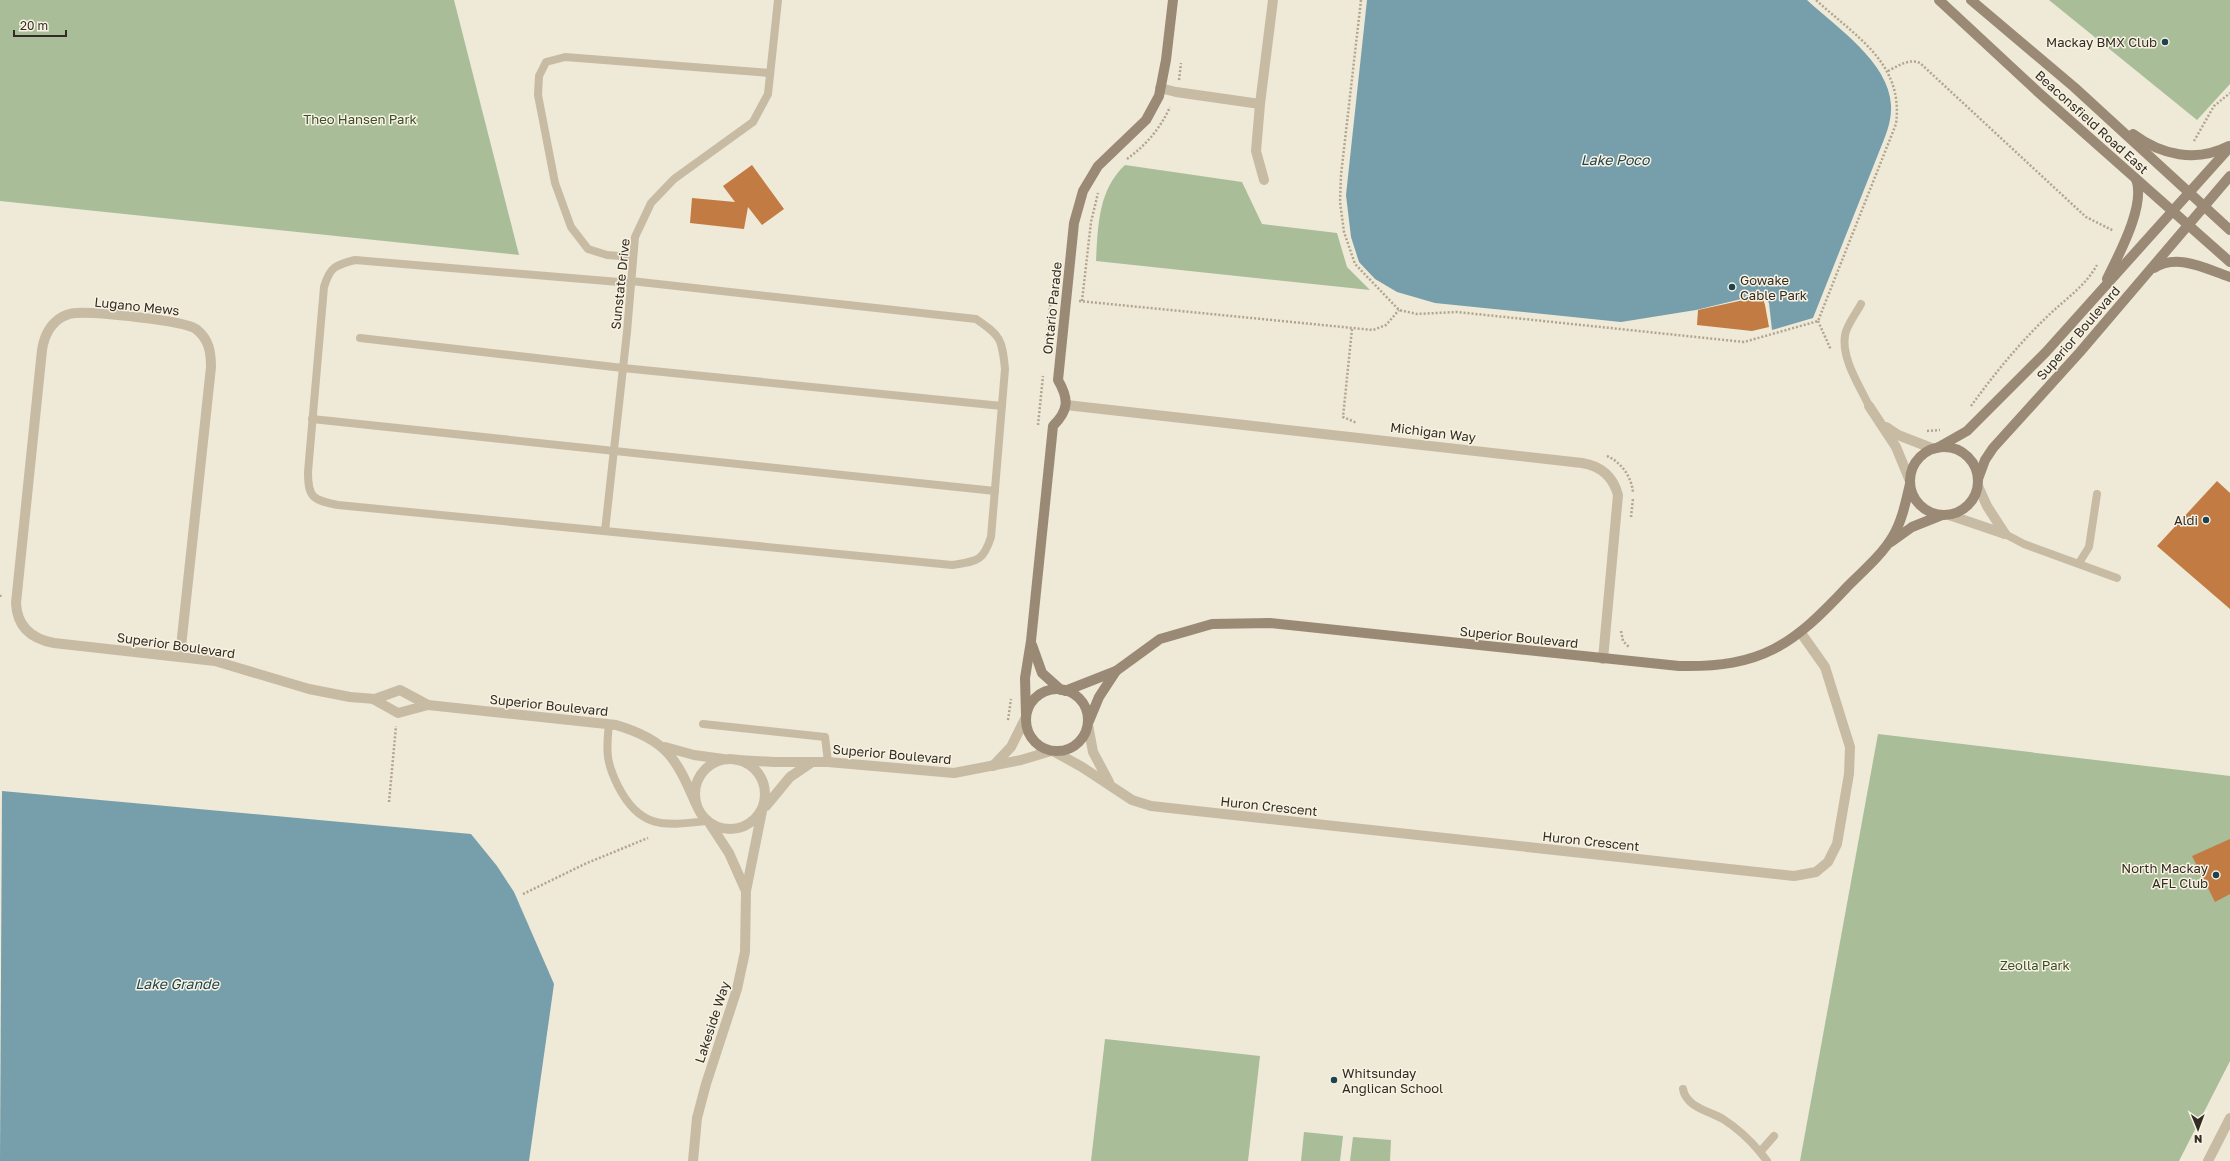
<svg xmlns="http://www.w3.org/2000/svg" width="2230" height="1161" font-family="'Golos Text',sans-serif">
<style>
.green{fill:#a9bd98}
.water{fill:#779eab}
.building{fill:#c17b43}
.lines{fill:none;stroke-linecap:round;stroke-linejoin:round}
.path{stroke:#b2a58e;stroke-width:2.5;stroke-dasharray:2 2;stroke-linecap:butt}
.lane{stroke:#c7bba4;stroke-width:8}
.street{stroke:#c7bba4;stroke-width:10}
.secondary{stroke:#9a8a75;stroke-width:10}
.poi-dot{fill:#1d4351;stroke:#f8f2e2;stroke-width:1.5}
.labels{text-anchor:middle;stroke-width:3;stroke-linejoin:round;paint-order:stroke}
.poi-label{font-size:13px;fill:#322c25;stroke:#f8f2e2;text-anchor:end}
.park-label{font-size:13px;fill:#3a4f2a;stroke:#f8f2e2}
.street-label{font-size:13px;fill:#322c25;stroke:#f8f2e2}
.water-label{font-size:14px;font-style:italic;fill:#1d4351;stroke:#f8f2e2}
</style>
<rect width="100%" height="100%" fill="#efe9d7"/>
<g class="green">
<polygon points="0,0 454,0 519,255 0,201"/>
<polygon points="2049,0 2230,0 2230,84 2197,120"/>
<path d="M1125,165L1242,182L1262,224L1337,233L1347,267L1370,290L1096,261C1098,227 1098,190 1125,165Z"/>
<polygon points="1878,734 2230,776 2230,1061 2179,1161 1800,1161"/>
<polygon points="1105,1039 1260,1056 1248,1161 1091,1161"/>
<polygon points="1304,1132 1343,1136 1340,1161 1301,1161"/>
<polygon points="1353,1137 1391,1140 1390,1161 1350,1161"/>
</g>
<g class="water">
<path d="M1367,0H1807C1836,27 1889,62 1891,105C1892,122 1885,137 1879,152L1813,318L1772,330L1769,303L1762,294L1696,310L1621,322L1435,303L1397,292L1375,279L1359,262L1351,237L1346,195Z"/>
<polygon points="2,791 471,834 497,866 514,892 554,984 529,1161 0,1161"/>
</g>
<g class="building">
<polygon points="752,165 784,209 762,225 748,207 744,229 690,223 692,198 735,202 723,186"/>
<polygon points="1762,296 1765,305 1769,327 1752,331 1697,325 1698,310"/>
<polygon points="2217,481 2230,493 2230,609 2157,546"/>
<polygon points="2230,839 2230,894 2215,902 2192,856"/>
</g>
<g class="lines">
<g class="path">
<path d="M1361,0L1341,175L1340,202L1344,232L1355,264L1399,310L1417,314L1457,312L1744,342L1818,321L1896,124C1904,63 1856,37 1816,0"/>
<path d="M1888,71C1898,66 1909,58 1920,63L2086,217L2114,231"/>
<polyline points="1179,80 1181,63"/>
<polyline points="2194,141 2214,106 2230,93"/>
<path d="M1127,159C1146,145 1160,129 1170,107"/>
<polyline points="1079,301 1373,330 1386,325 1399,310"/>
<polyline points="1082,301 1091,222 1098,193"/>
<polyline points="1818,321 1831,350"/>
<polyline points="1352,329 1343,417 1357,423"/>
<polyline points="1045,354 1051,298 1052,299"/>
<path d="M1971,406C1995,373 2021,341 2051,313C2067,298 2086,285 2097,265"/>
<polyline points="1038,425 1043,376"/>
<polyline points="1927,431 1940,430"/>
<path d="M1607,456C1621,462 1632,477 1633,493"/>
<polyline points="1631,517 1633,498"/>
<polyline points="0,595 1,597"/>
<polyline points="1621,631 1623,641 1629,647"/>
<polyline points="1008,720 1011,699"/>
<polyline points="389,802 396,726"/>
<polyline points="523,894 587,863 648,838"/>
</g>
<g class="lane">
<polyline points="633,257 607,255 588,249 571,227 555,183 538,95 539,76 546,62 565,57 770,73"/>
<path d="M631,281L976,319C1001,336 1002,339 1005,369L991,537C983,562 977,561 952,565L338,505C313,500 308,498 308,472L324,287C330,267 335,265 355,260L631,283"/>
<path d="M1861,304C1856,314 1847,324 1845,335C1841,359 1860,386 1869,406"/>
<polyline points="360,338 623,368 1002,406"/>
<polyline points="312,419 995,491"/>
<polyline points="605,531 627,332 635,237 651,203 674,179 753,122 768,94 778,0"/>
<polyline points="2005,534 2024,544 2117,578"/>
<polyline points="2079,563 2089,547 2097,494"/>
<path d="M609,724C606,751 606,762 618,786C640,829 663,826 707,821"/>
<polyline points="703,724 825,737 828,762"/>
<path d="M1683,1089C1686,1107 1709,1111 1723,1119C1737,1128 1750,1140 1760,1152L1774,1136"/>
<polyline points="1760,1152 1767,1161"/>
</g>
<g class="street">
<polyline points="1160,88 1176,92 1260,104 1273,0"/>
<polyline points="1260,104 1256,151 1264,180"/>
<path d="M1066,405L1582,463C1601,466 1613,476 1618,495L1603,659"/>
<polyline points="1869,406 1896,447 1910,481"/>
<polyline points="1886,427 1898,435 1934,449"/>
<polyline points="1978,486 1987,506 2005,534"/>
<polyline points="1949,515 2005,534"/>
<path d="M180,656L211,367C211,352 209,339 196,329C183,320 95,312 76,313C71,313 66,315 62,317C50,324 44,337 42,350L16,603C17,627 32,639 54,643L215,661L309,689L350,697L375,699L400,690L428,705L616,725C667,740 676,758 696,804"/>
<polyline points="373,699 398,713 428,705"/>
<polyline points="1088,725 1093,752 1109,782"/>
<polyline points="665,747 694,755 723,759"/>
<polyline points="1053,751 1082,767 1132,800 1151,806 1794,876 1816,872 1828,862 1837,844 1849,774 1850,747 1825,667 1801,633"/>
<circle cx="730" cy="794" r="35"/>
<polyline points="737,760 774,762 828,762 954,773 1021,760 1051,751"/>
<polyline points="993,766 1011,747 1026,717"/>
<polyline points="766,806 790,777 812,762"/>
<polyline points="710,824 729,853 745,889"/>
<polyline points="693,1161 697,1118 706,1084 737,989 745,952 746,891 762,811"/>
<polyline points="2208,1161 2230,1118"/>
</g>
<g class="secondary">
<polyline points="1939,0 2038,92 2230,262"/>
<polyline points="1971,0 2074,87 2230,230"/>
<path d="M2133,134C2161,155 2196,163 2229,146"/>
<path d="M2154,268C2178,253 2206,269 2230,277"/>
<path d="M2107,279C2119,254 2146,205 2136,179"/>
<circle cx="1944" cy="481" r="34"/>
<polyline points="1937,448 1967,431 2046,352 2230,147"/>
<polyline points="1978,479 1985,460 1993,448 2080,352 2230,176"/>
<polyline points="1891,542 1912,527 1942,515"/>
<polyline points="1032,645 1042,673 1061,690"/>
<circle cx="1057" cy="720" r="31"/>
<path d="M1065,691L1116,671L1160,639L1212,624L1270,623L1679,666C1762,668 1793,645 1848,586C1863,571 1882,555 1893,536C1902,521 1906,501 1910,484"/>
<path d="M1026,715L1025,678L1031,641L1053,426C1069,410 1069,399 1058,380L1074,223L1083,191L1098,166L1146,120L1159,96L1166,60L1173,0"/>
<polyline points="1089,721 1099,697 1116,671"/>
</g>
</g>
<g class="poi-dot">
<circle cx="2165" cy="42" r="4"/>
<circle cx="1732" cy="287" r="4"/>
<circle cx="2206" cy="520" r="4"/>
<circle cx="2216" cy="875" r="4"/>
<circle cx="1334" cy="1080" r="4"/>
</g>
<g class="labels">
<g class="poi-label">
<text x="2157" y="47">Mackay BMX Club</text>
<text x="1740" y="285" text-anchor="start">Gowake<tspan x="1740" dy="15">Cable Park</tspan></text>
<text x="2198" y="525">Aldi</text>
<text x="2208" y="873">North Mackay<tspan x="2208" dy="15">AFL Club</tspan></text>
<text x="1342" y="1078" text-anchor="start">Whitsunday<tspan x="1342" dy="15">Anglican School</tspan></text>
</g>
<g class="park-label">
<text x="360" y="124">Theo Hansen Park</text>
<text x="2035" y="970">Zeolla Park</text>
</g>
<g class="street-label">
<text transform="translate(2092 122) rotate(42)" y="5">Beaconsfield Road East</text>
<text transform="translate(620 284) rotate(-84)" y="5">Sunstate Drive</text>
<text transform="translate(137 306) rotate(6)" y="5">Lugano Mews</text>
<text transform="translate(1052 308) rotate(-84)" y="5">Ontario Parade</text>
<text transform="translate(2078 333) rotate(-49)" y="5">Superior Boulevard</text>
<text transform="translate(1433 432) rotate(7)" y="5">Michigan Way</text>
<text transform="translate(1519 637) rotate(6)" y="5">Superior Boulevard</text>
<text transform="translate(176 645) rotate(8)" y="5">Superior Boulevard</text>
<text transform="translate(549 705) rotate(6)" y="5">Superior Boulevard</text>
<text transform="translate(892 754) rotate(5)" y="5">Superior Boulevard</text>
<text transform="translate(1269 806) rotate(6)" y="5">Huron Crescent</text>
<text transform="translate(1591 841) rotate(6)" y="5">Huron Crescent</text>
<text transform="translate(712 1022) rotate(-72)" y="5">Lakeside Way</text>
</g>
<g class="water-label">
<text x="1615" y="165">Lake Poco</text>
<text x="177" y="989">Lake Grande</text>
</g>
</g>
<g transform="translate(2198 1129) rotate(179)" stroke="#f8f2e2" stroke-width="3" paint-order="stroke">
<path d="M0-3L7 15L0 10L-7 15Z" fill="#322c25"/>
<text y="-6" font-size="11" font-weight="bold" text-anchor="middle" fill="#322c25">N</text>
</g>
<path d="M14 30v6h52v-6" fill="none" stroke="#322c25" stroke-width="2"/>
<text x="20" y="30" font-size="12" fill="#322c25" stroke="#f8f2e2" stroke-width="3" paint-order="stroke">20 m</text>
</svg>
